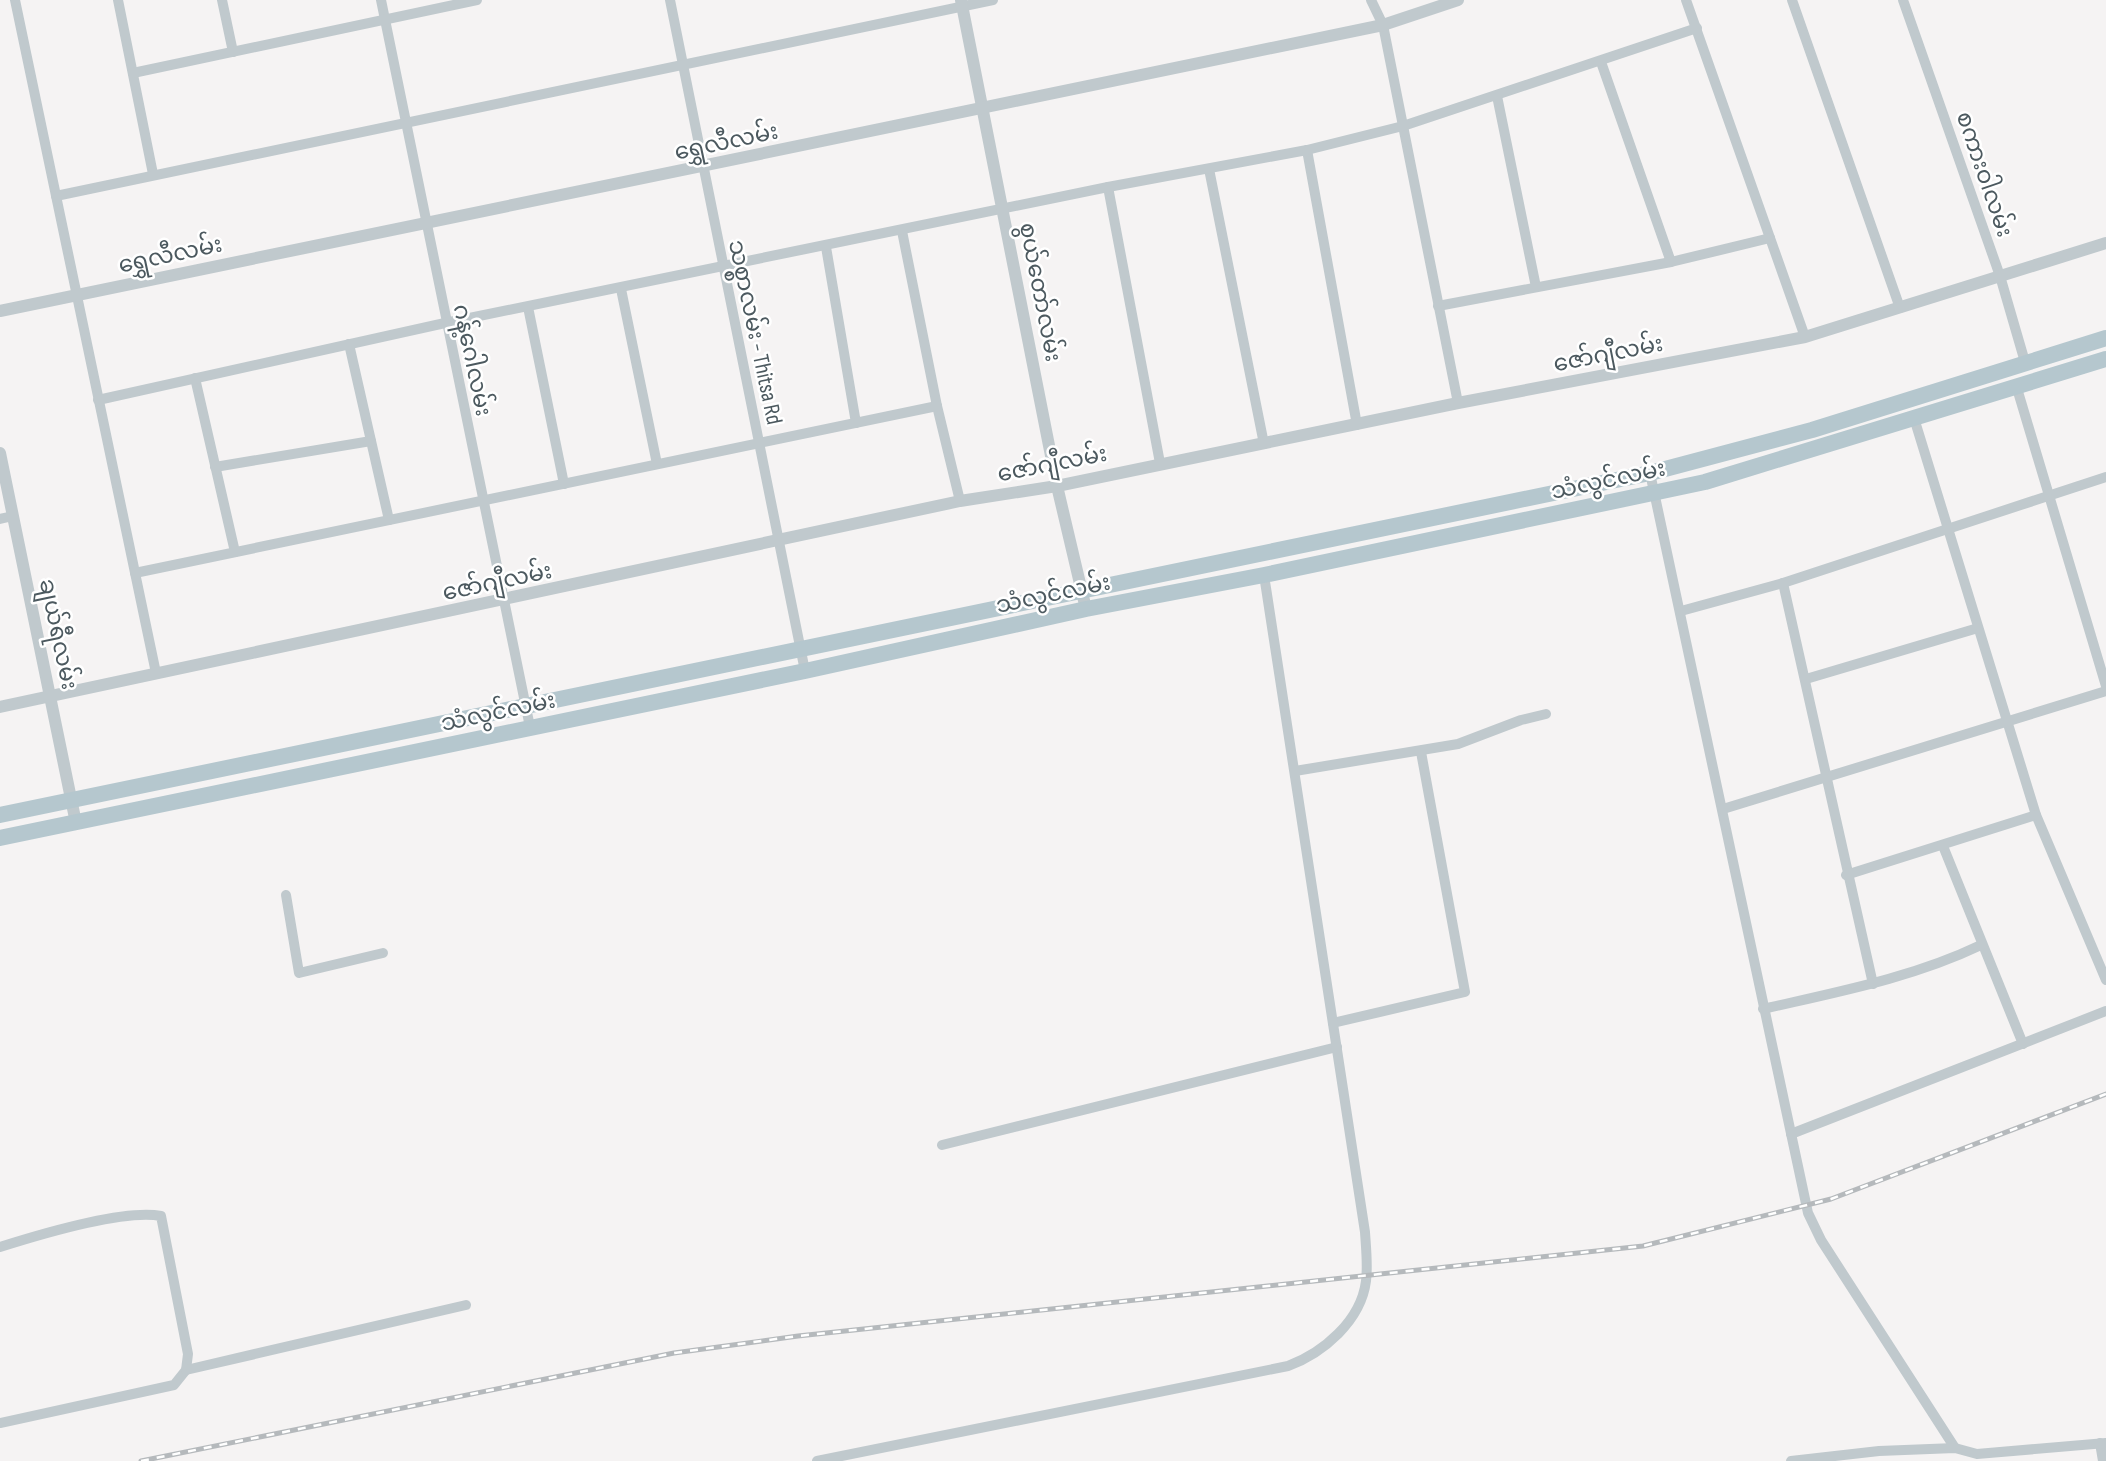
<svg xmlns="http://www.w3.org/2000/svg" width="2106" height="1461" font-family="'Sofia Sans Condensed','Noto Sans Myanmar',sans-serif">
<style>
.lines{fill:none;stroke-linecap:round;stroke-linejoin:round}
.minor{stroke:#c0c9cd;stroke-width:10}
.tertiary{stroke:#c0c9cd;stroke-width:12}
.primary{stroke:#b5c7ce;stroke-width:16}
.rail-casing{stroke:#b5b9bc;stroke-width:5}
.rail{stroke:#fff;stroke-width:2.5;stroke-dasharray:8;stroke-linecap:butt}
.labels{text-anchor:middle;stroke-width:5;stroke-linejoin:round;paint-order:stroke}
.street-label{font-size:23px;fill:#4c595f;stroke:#fff}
</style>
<rect width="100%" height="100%" fill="#f5f3f3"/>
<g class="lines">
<g class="minor">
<polyline points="15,0 156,673"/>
<polyline points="118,0 153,174"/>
<polyline points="222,0 233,52"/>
<polyline points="381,0 530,727"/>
<polyline points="670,0 805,671"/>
<polyline points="1371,0 1383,25 1458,403"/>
<polyline points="1686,0 1805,337"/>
<polyline points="1792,0 1900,308"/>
<polyline points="1903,0 2000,276 2025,362"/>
<polyline points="1601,62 1671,262"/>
<polyline points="133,73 477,0"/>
<polyline points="1497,96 1536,287"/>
<polyline points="1307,150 1357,425"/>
<polyline points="1209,169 1264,444"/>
<polyline points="1108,187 1160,463"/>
<polyline points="56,196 993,0"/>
<polyline points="902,231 937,406 960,501"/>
<polyline points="826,247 856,423"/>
<polyline points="621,289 657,464"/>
<polyline points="1438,306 1671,262 1770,238"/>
<polyline points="528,307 564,484"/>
<polyline points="349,344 389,520"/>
<polyline points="195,378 235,552"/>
<polyline points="2016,385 2106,686"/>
<polyline points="98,400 445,323 1108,187 1307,150 1403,126 1697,28"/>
<polyline points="1914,418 2036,815 2106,980"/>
<polyline points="215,467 371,441"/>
<polyline points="1650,473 1808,1213 1821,1240 1955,1448"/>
<polyline points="0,519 13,516"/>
<polyline points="135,573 937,406"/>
<polyline points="1783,583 1873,984"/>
<polyline points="1681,611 1783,583 2106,477"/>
<polyline points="1806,679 1978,628"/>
<polyline points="1295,771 1458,744 1521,720 1546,714"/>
<polyline points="1723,809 2106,691"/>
<polyline points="1943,846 2023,1044"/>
<polyline points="1846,875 2036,815"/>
<polyline points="286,895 299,973 383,953"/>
<path d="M1763,1009C1837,992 1912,978 1981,945"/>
<polyline points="1333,1023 1465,992 1421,752"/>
<polyline points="1791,1134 2106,1011"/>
<polyline points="942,1145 1337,1047"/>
<path d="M0,1247C38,1235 125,1209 161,1216L188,1354L186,1370L174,1385L0,1423"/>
<polyline points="186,1370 466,1305"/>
<polyline points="2100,1443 2103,1461"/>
<path d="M817,1461L1288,1366C1323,1353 1361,1321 1366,1281C1368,1265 1366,1248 1365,1232L1264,575"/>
<polyline points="1791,1461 1879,1451 1955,1448 1977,1454 2106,1443"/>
</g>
<g class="tertiary">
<polyline points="961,0 1057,486 1086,609"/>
<polyline points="0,311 1383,25 1458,0"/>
<polyline points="0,453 76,823"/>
<polyline points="0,707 960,501 1057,486 1458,403 1805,337 2106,243"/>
</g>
<g class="primary">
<polyline points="0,815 1650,473 1812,430 2106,338"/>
<polyline points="0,838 805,671 1086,609 1264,575 1705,482 2106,359"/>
</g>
<defs>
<polyline id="rail" points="141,1461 674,1353 798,1336 1643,1246 1831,1199 2106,1094"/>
</defs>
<use href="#rail" class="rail-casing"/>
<use href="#rail" class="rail"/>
</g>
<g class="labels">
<g class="street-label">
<text transform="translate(726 141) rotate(-12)" y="8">ရွှေလီလမ်း</text>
<text transform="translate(1985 174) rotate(71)" y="8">စကားဝါလမ်း</text>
<text transform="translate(170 254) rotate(-12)" y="8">ရွှေလီလမ်း</text>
<text transform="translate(1041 292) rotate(79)" y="8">စွယ်တော်လမ်း</text>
<text transform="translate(756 332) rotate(78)" y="8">သစ္စာလမ်း - Thitsa Rd</text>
<text transform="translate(1608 353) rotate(-11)" y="8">ဇော်ဂျီလမ်း</text>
<text transform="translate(473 360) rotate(78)" y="8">ဂန့်ဂေါလမ်း</text>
<text transform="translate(1052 463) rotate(-11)" y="8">ဇော်ဂျီလမ်း</text>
<text transform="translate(1608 479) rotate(-12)" y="8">သံလွင်လမ်း</text>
<text transform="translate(497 581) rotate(-12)" y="8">ဇော်ဂျီလမ်း</text>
<text transform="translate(1053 593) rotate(-12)" y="8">သံလွင်လမ်း</text>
<text transform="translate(59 634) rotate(78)" y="8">ချယ်ရီလမ်း</text>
<text transform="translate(498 711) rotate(-12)" y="8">သံလွင်လမ်း</text>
</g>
</g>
</svg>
